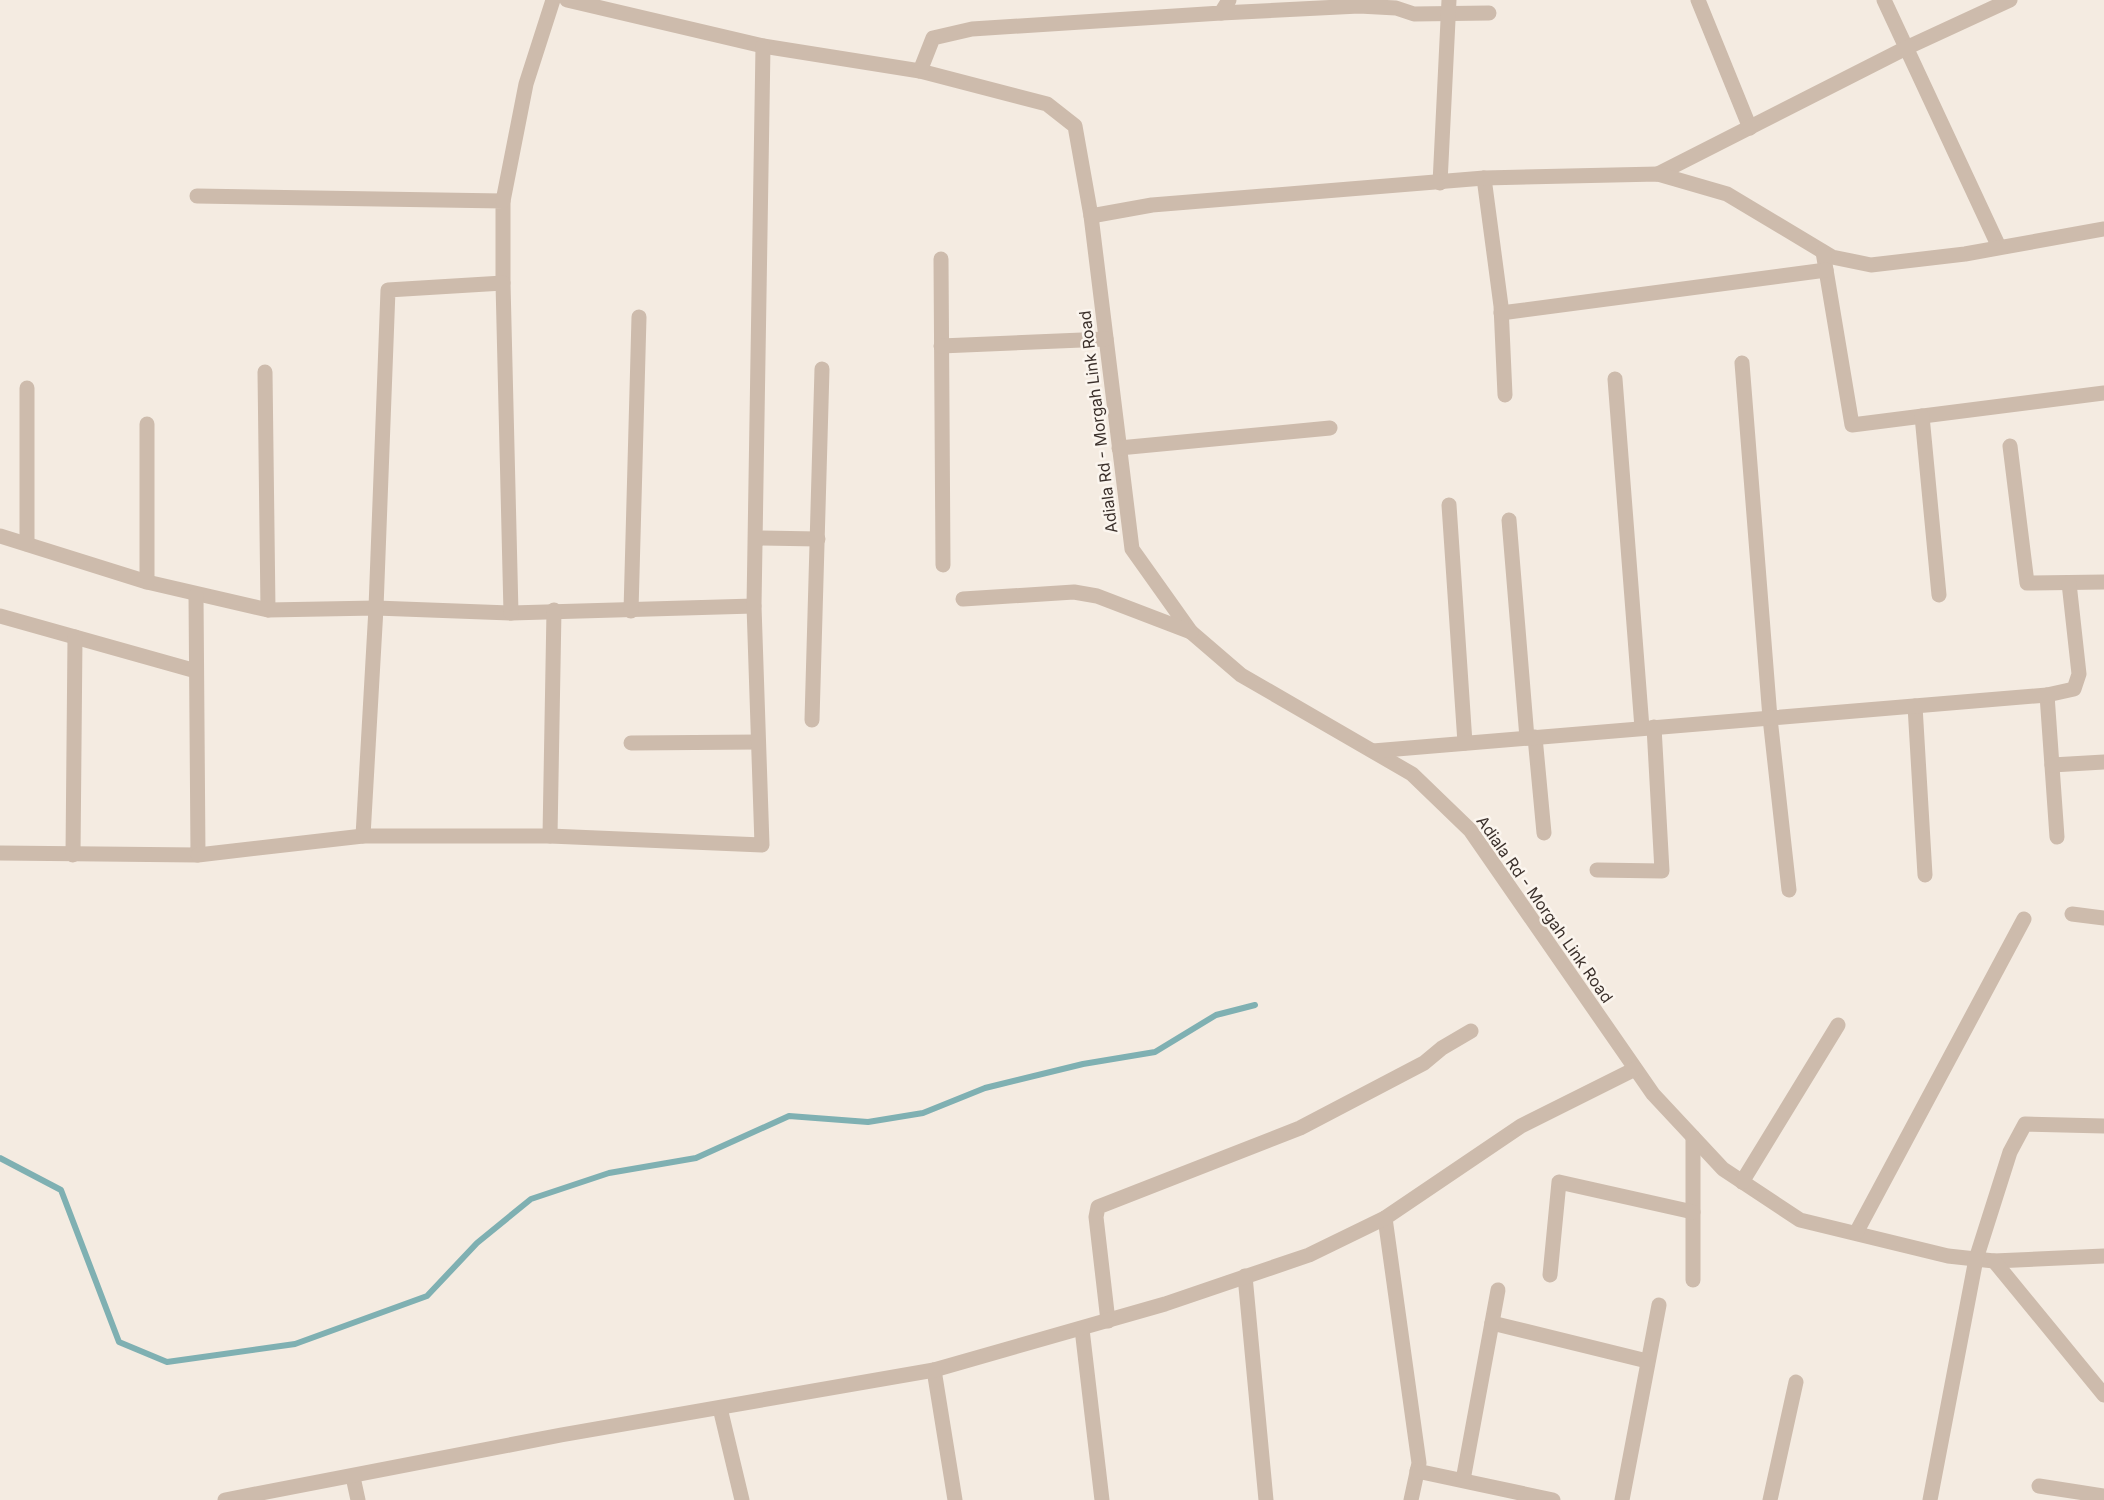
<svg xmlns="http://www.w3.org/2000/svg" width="2104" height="1500" font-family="Inter,sans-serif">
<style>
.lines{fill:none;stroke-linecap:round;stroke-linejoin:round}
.stream{stroke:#7fb0b2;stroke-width:6}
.minor{stroke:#cdbbac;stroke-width:15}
.labels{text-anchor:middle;stroke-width:5;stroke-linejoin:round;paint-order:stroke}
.street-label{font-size:16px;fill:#3b302b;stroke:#fbf5ee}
</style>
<rect width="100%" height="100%" fill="#f4ebe1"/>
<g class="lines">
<polyline class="stream" points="0,1158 61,1190 119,1342 167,1362 295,1344 427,1296 477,1243 531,1199 609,1173 696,1158 789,1116 868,1122 923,1113 985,1088 1083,1064 1155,1052 1216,1015 1255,1005"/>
<g class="minor">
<polyline points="567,0 763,46 920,71 1047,104 1075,126 1091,216 1132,549 1191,632 1241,675 1412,774 1470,830 1653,1094 1723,1169 1800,1220 1948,1256 1994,1261 2104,1256"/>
<polyline points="1698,0 1750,128"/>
<polyline points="1884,0 1999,247"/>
<polyline points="1221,13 1359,6 1396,8 1414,14 1489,13"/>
<polyline points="920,71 933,38 972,29 1221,13 1229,0"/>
<polyline points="1658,174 1906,48 2010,0"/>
<polyline points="1484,178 1501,306 1505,395"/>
<polyline points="1440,183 1449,0"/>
<polyline points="197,196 503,201 503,283"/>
<polyline points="503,201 526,84 553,0"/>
<polyline points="1091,216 1152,205 1484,178 1658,174 1727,194 1832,257 1871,265 1965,254 2104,229"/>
<polyline points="1823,252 1852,425 2104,393"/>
<polyline points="941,259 943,565"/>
<polyline points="1501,313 1826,270"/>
<polyline points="941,346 1106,339"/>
<polyline points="1742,363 1770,718 1789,890"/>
<polyline points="265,372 268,610"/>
<polyline points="1615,379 1642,728"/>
<polyline points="1922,416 1939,595"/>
<polyline points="2010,446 2027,583 2104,582"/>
<polyline points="1119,448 1330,428"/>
<polyline points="1449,505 1465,743"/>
<polyline points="1509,520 1527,738"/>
<polyline points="0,536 147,582 268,610 376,608 511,613 754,606"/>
<polyline points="756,538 818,539"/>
<polyline points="27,544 27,388"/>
<polyline points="147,582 147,424"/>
<polyline points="963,599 1074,592 1097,596 1191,632"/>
<polyline points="631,611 639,317"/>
<polyline points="0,616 196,671"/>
<polyline points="2047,695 2057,837"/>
<polyline points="1915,706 1925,875"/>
<polyline points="812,720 822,369"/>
<polyline points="1535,737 1544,833"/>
<polyline points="631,743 758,742"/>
<polyline points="1373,751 2047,695 2074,689 2079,674 2069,583"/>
<polyline points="2052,765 2104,762"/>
<polyline points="363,836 376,608 388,290 503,283 511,613"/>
<polyline points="550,836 554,610"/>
<polyline points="0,853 198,855 196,595"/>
<polyline points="73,855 75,637"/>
<polyline points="198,855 363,836 550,836 762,845 754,606 763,46"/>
<polyline points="1597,870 1662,871 1654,727"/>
<polyline points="2072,914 2104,918"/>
<polyline points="1693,1137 1693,1280"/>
<polyline points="1742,1182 1838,1025"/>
<polyline points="1385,1218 1419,1463 1411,1500"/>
<polyline points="1856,1233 2024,919"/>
<polyline points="1994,1261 2104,1395"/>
<polyline points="1550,1275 1559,1182 1693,1212"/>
<polyline points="1245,1276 1266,1500"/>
<polyline points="1108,1321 1096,1217 1098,1207 1300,1128 1424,1063 1442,1048 1471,1031"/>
<polyline points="1492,1323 1647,1361"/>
<polyline points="1082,1329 1102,1500"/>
<polyline points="934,1370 955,1500"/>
<polyline points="720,1408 742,1500"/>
<polyline points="1417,1471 1553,1500"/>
<polyline points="353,1477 358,1500"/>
<polyline points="1463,1480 1498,1290"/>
<polyline points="2039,1486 2104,1496"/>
<polyline points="225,1500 561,1435 934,1370 1165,1304 1309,1255 1385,1218 1521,1126 1635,1069"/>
<polyline points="1622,1500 1659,1305"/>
<polyline points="1770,1500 1796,1382"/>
<polyline points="1930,1500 1976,1259 2010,1152 2025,1124 2104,1126"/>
</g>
</g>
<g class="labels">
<g class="street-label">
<text transform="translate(1098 422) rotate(-97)" y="6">Adiala Rd - Morgah Link Road</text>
<text transform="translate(1545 909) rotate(55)" y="6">Adiala Rd - Morgah Link Road</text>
</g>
</g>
</svg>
